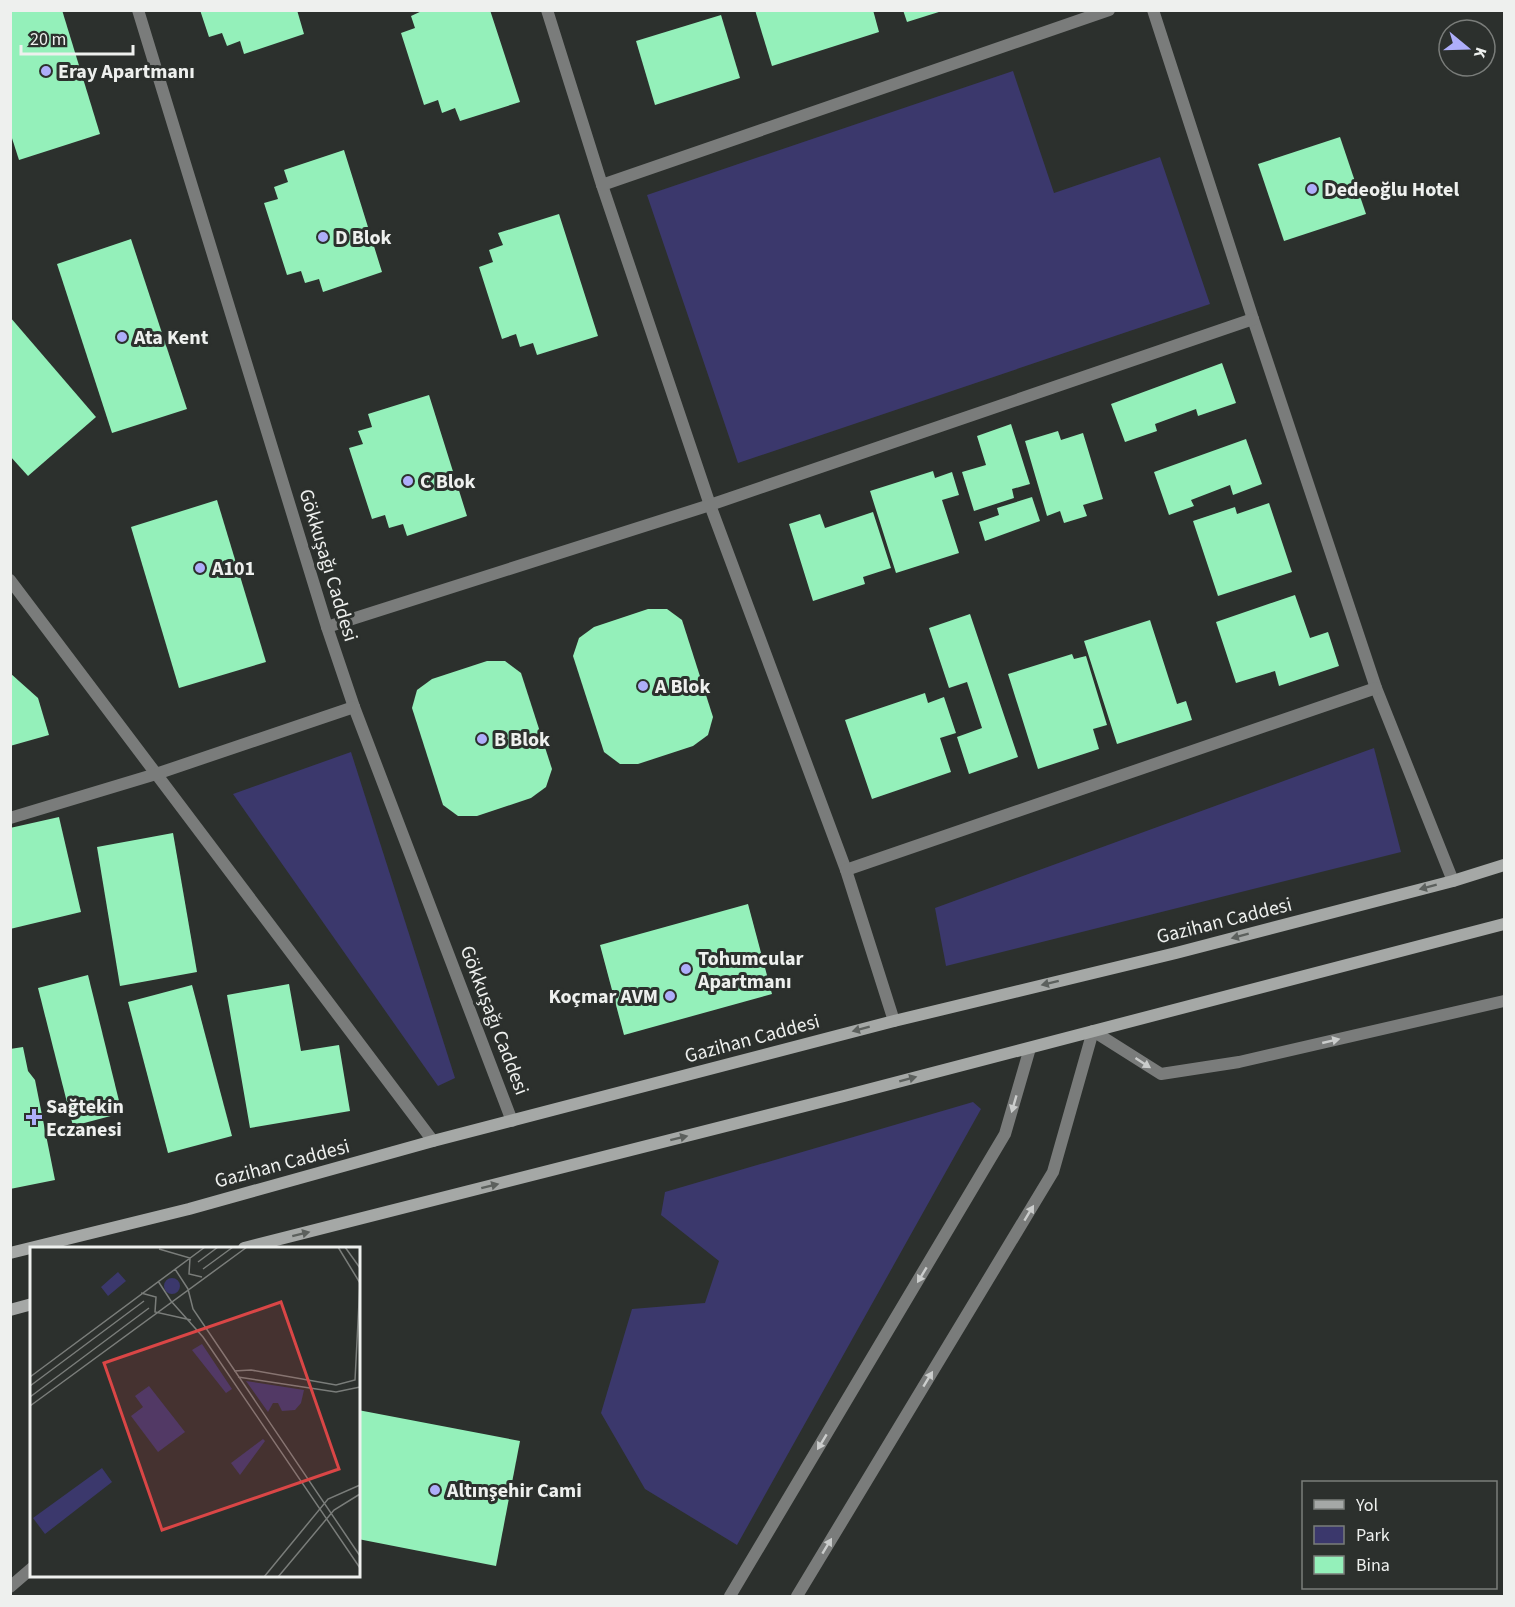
<svg xmlns="http://www.w3.org/2000/svg" width="1515" height="1607" font-family="'Source Sans 3',sans-serif">
<style>
.green{fill:#3b386c}
.building{fill:#94f0ba}
.lines{fill:none;stroke-linecap:round;stroke-linejoin:round}
.service{stroke:#7a7c7b;stroke-width:12}
.minor{stroke:#7a7c7b;stroke-width:12}
.tertiary{stroke:#7a7c7b;stroke-width:12}
.secondary{stroke:#a5a8a6;stroke-width:12}
.oneway{fill:#5c605d}
.oneway2{fill:#cbcdcc}
.poi-dot{fill:#aeaefa;stroke:#2c302d;stroke-width:2}
.labels{text-anchor:middle;stroke-width:6;stroke-linejoin:round;paint-order:stroke}
.poi-label{font-size:20px;font-weight:bold;fill:#eef0ee;stroke:#2c302d;text-anchor:start}
.street-label{font-size:20px;fill:#eef0ee;stroke:#2c302d}
.inset-road{fill:none;stroke:#7a7d7a;stroke-width:1.5}
.view{fill:#da4646;fill-opacity:0.15;stroke:#da4646;stroke-width:3}
.inset-edge{fill:none;stroke:#eef0ee;stroke-width:3}
</style>
<rect width="100%" height="100%" fill="#2c302d"/>
<g class="green">
<polygon points="1013,71 1054,193 1160,157 1210,304 738,463 647,195"/>
<polygon points="1374,748 1401,852 946,966 935,908"/>
<polygon points="351,752 455,1078 438,1086 233,794"/>
<polygon points="973,1102 981,1109 737,1545 645,1489 601,1413 632,1309 705,1303 719,1261 661,1215 665,1192"/>
</g>
<g class="building">
<polygon points="10,10 62,10 100,134 19,160 10,132"/>
<polygon points="200,10 297,10 304,34 244,54 240,41 227,46 222,33 209,37"/>
<polygon points="424,10 490,10 520,102 460,121 455,108 442,113 438,100 424,105 401,33 415,28 411,16"/>
<polygon points="755,10 873,10 879,32 772,66"/>
<polygon points="903,10 942,10 942,11 907,22"/>
<polygon points="721,15 740,78 655,105 636,41"/>
<polygon points="1340,137 1366,214 1284,241 1258,164"/>
<polygon points="344,150 382,272 323,292 319,279 305,283 301,271 287,275 264,203 278,199 274,187 288,182 284,170"/>
<polygon points="559,214 598,336 537,355 533,343 520,347 516,334 502,339 479,267 493,262 489,250 503,245 498,233"/>
<polygon points="131,239 187,409 112,433 57,264"/>
<polygon points="10,317 96,417 28,476 10,456"/>
<polygon points="1222,363 1236,403 1198,416 1196,409 1155,424 1157,431 1125,442 1111,404"/>
<polygon points="429,395 467,516 407,536 403,524 389,528 385,515 372,519 349,448 363,444 358,431 372,427 368,414"/>
<polygon points="1011,424 1030,484 1012,489 1014,498 974,511 962,472 986,465 977,436"/>
<polygon points="1058,431 1061,440 1083,433 1103,499 1083,505 1087,516 1064,523 1060,511 1047,516 1025,441"/>
<polygon points="1246,439 1262,484 1233,495 1230,485 1191,500 1194,506 1169,515 1154,472"/>
<polygon points="933,471 935,478 952,472 959,495 942,500 959,553 896,573 870,491"/>
<polygon points="1032,497 1040,521 985,541 979,522 999,515 997,508"/>
<polygon points="217,500 266,662 179,688 131,527"/>
<polygon points="1269,503 1292,572 1218,596 1193,521 1235,507 1237,514"/>
<polygon points="873,512 891,568 863,577 865,584 813,601 789,524 820,514 825,528"/>
<polygon points="1295,595 1310,638 1328,632 1339,666 1279,686 1275,671 1236,683 1216,622"/>
<polygon points="648,609 667,609 682,620 713,717 708,735 693,746 638,764 620,764 604,752 573,656 579,638 594,627"/>
<polygon points="970,614 1018,757 969,774 957,737 982,728 967,682 949,688 929,628"/>
<polygon points="1150,620 1177,704 1186,701 1192,720 1117,744 1084,641"/>
<polygon points="1072,654 1074,659 1086,656 1107,725 1093,729 1099,749 1038,769 1008,674"/>
<polygon points="487,661 505,661 521,673 552,769 546,787 531,798 477,816 458,816 443,805 412,708 417,690 432,679"/>
<polygon points="10,673 38,698 49,735 10,746"/>
<polygon points="925,693 928,703 944,697 956,733 940,738 951,772 872,799 845,720"/>
<polygon points="59,817 81,912 10,929 10,828"/>
<polygon points="173,833 197,972 120,986 97,847"/>
<polygon points="748,904 772,994 624,1035 600,945"/>
<polygon points="88,975 122,1113 73,1126 38,988"/>
<polygon points="289,984 301,1051 339,1045 350,1111 250,1128 227,995"/>
<polygon points="192,985 232,1136 168,1153 128,1002"/>
<polygon points="23,1047 28,1071 35,1080 55,1180 10,1189 10,1049"/>
<polygon points="358,1410 520,1441 496,1566 358,1539"/>
</g>
<g class="lines">
<polyline class="service" points="10,1587 32,1568"/>
<g class="minor">
<polyline points="138,10 327,627 354,707 512,1121"/>
<polyline points="547,10 602,185 710,505 846,870 894,1021"/>
<polyline points="1153,10 1253,319 1376,688 1453,881"/>
<polyline points="602,185 1109,10"/>
<polyline points="10,580 433,1141"/>
<polyline points="327,627 710,505 1253,319"/>
<polyline points="10,818 156,774 354,707"/>
<polyline points="846,870 1376,688"/>
<polyline points="1093,1031 1161,1074 1239,1062 1504,1001"/>
</g>
<g class="tertiary">
<polyline points="730,1596 1005,1134 1030,1048"/>
<polyline points="797,1596 1053,1172 1093,1031"/>
</g>
<g class="secondary">
<polyline points="244,1248 844,1096 1504,924"/>
<polyline points="10,1253 189,1209 433,1141 894,1021 1176,953 1453,881 1504,865"/>
<polyline points="10,1310 32,1304"/>
</g>
</g>
<defs><path id="oneway-solid" d="M-6-.8H1V-3.2L6.5 0L1 3.2V.8H-6Z" transform="scale(1.5)"/></defs>
<g class="oneway">
<use href="#oneway-solid" transform="translate(1428 887) rotate(165)"/>
<use href="#oneway-solid" transform="translate(1240 936) rotate(165)"/>
<use href="#oneway-solid" transform="translate(1050 983) rotate(166)"/>
<use href="#oneway-solid" transform="translate(861 1029) rotate(165)"/>
<use href="#oneway-solid" transform="translate(908 1079) rotate(-15)"/>
<use href="#oneway-solid" transform="translate(679 1138) rotate(-14)"/>
<use href="#oneway-solid" transform="translate(490 1186) rotate(-14)"/>
<use href="#oneway-solid" transform="translate(301 1234) rotate(-14)"/>
</g>
<g class="oneway2">
<use href="#oneway-solid" transform="translate(1331 1041) rotate(-13)"/>
<use href="#oneway-solid" transform="translate(1143 1063) rotate(33)"/>
<use href="#oneway-solid" transform="translate(1014 1104) rotate(106)"/>
<use href="#oneway-solid" transform="translate(1029 1213) rotate(-59)"/>
<use href="#oneway-solid" transform="translate(922 1275) rotate(121)"/>
<use href="#oneway-solid" transform="translate(928 1379) rotate(-59)"/>
<use href="#oneway-solid" transform="translate(822 1442) rotate(121)"/>
<use href="#oneway-solid" transform="translate(827 1546) rotate(-59)"/>
</g>
<g class="poi-dot">
<circle cx="46" cy="71" r="6"/>
<circle cx="1312" cy="189" r="6"/>
<circle cx="323" cy="237" r="6"/>
<circle cx="122" cy="337" r="6"/>
<circle cx="408" cy="481" r="6"/>
<circle cx="200" cy="568" r="6"/>
<circle cx="643" cy="686" r="6"/>
<circle cx="482" cy="739" r="6"/>
<circle cx="686" cy="969" r="6"/>
<circle cx="670" cy="996" r="6"/>
<path d="M31 1108h6v6h6v6h-6v6h-6v-6h-6v-6h6z"/>
<circle cx="435" cy="1490" r="6"/>
</g>
<g class="labels">
<g class="poi-label">
<text x="58" y="78">Eray Apartmanı</text>
<text x="1324" y="196">Dedeoğlu Hotel</text>
<text x="335" y="244">D Blok</text>
<text x="134" y="344">Ata Kent</text>
<text x="420" y="488">C Blok</text>
<text x="212" y="575">A101</text>
<text x="655" y="693">A Blok</text>
<text x="494" y="746">B Blok</text>
<text x="698" y="965">Tohumcular<tspan x="698" dy="23">Apartmanı</tspan></text>
<text x="658" y="1003" text-anchor="end">Koçmar AVM</text>
<text x="46" y="1113">Sağtekin<tspan x="46" dy="23">Eczanesi</tspan></text>
<text x="447" y="1497">Altınşehir Cami</text>
</g>
<g class="street-label">
<text transform="translate(329 565) rotate(73)" y="7">Gökkuşağı Caddesi</text>
<text transform="translate(1224 920) rotate(-14)" y="7">Gazihan Caddesi</text>
<text transform="translate(495 1020) rotate(69)" y="7">Gökkuşağı Caddesi</text>
<text transform="translate(752 1038) rotate(-15)" y="7">Gazihan Caddesi</text>
<text transform="translate(282 1163) rotate(-15)" y="7">Gazihan Caddesi</text>
</g>
</g>
<g transform="translate(30 1247)">
<rect width="330" height="330" fill="#2c302d"/>
<path d="M88,25L96,34L78,49L71,40ZM134 39a8 8 0 1 1 16 0a8 8 0 1 1-16 0ZM172,97L202,142L196,146L162,103ZM216,134L274,143L271,156L265,163L252,164L248,156H243L238,165ZM119,139L155,185L128,205L101,169L113,160L105,149ZM233,192L235,194L210,228L201,216ZM72,221L82,235L15,287L3,271Z" fill="#3b386c"/>
<path class="inset-road" d="M315,0L330,21M129,2L160,11L159,27L172,30M168,15L188,0M145,22L158,42M173,22L203,0M128,34L141,54M158,42L163,62L330,309M111,46L126,50L125,65L161,73M141,54L173,90L330,321M204,124L221,123L306,138L325,133L330,36L308,0M0,130L175,0M208,130L306,145L330,140M0,139L114,54M0,150L119,61M0,159L217,0M234,330L298,252L330,238M248,330L304,263L330,247"/>
<path class="view" d="M251,55L309,222L132,283L74,116Z"/>
<rect width="330" height="330" class="inset-edge"/>
</g>
<rect width="1515" height="1607" fill="none" stroke="#eef0ee" stroke-width="24"/>
<rect x="1302" y="1481" width="195" height="108" fill="#2c302d" stroke="#7a7d7a" stroke-width="1.5"/>
<rect x="1314" y="1500" width="30" height="9" fill="#a5a8a6" stroke="#7a7d7a" stroke-width="1.5"/>
<text x="1356" y="1511" font-size="18" fill="#eef0ee">Yol</text>
<rect x="1314" y="1526" width="30" height="18" fill="#3b386c" stroke="#7a7d7a" stroke-width="1.5"/>
<text x="1356" y="1541" font-size="18" fill="#eef0ee">Park</text>
<rect x="1314" y="1556" width="30" height="18" fill="#94f0ba" stroke="#7a7d7a" stroke-width="1.5"/>
<text x="1356" y="1571" font-size="18" fill="#eef0ee">Bina</text>
<g transform="translate(1467 48) rotate(109)"><circle r="28" fill="#2c302d" stroke="#7a7d7a" stroke-width="1.5"/>
<path d="M0-4.5L10 22L0 15L-10 22Z" fill="#aeaefa"/>
<text y="-9" font-size="16" font-weight="bold" text-anchor="middle" fill="#eef0ee">K</text>
</g>
<path d="M21 45v9h112v-9" fill="none" stroke="#eef0ee" stroke-width="3"/>
<text x="30" y="45" font-size="18" fill="#eef0ee" stroke="#2c302d" stroke-width="4.5" paint-order="stroke">20 m</text>
</svg>
